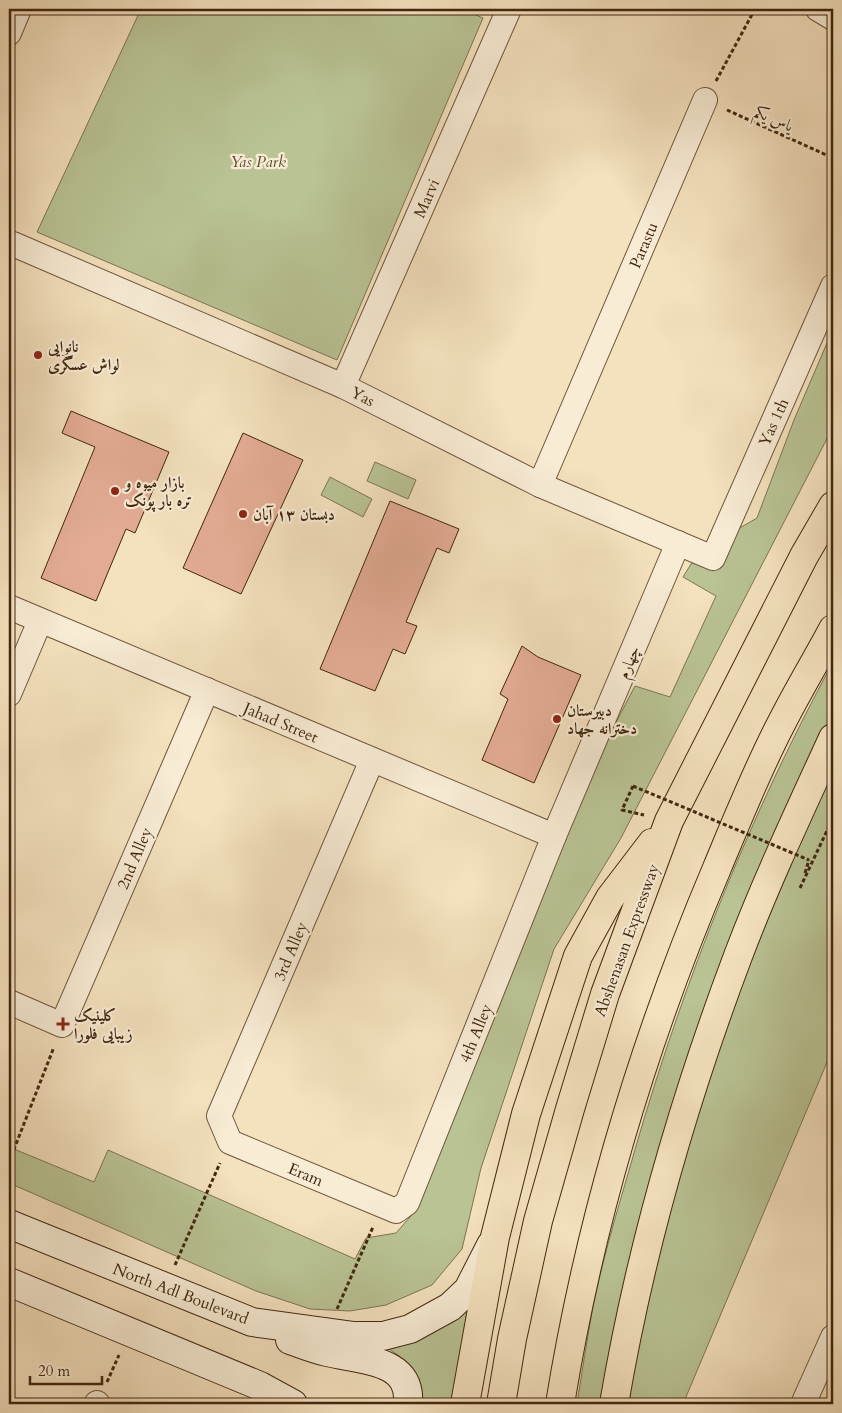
<svg xmlns="http://www.w3.org/2000/svg" width="842" height="1413" font-family="Cardo,Amiri,serif">
<style>
.green{fill:#b9c394;stroke:#7e7452}
.building{fill:#e3ab94;stroke:#422610}
.lines{fill:none;stroke-linecap:round;stroke-linejoin:round}
.street-casing{stroke:#6e553c;stroke-width:26}
.secondary-casing{stroke:#422610;stroke-width:30}
.highway-casing{stroke:#422610;stroke-width:30}
.path{stroke:#422610;stroke-width:3;stroke-dasharray:4 2.5;stroke-linecap:butt}
.street{stroke:#f8ecd5;stroke-width:24}
.secondary{stroke:#f8ecd5;stroke-width:28}
.highway{stroke:#f4e1be;stroke-width:28}
.path-bridge{stroke:#422610;stroke-width:3;stroke-dasharray:4 2.5;stroke-linecap:butt}
.poi-dot{fill:#8f2418;stroke:#f8ecd5;stroke-width:2}
.labels{text-anchor:middle;stroke-width:4.5;stroke-linejoin:round;paint-order:stroke}
.street-label{font-size:16px;fill:#422610;stroke:#f8ecd5}
.park-label{font-size:16px;font-style:italic;fill:#604d31;stroke:#f8ecd5}
.poi-label{font-size:16px;font-weight:bold;fill:#422610;stroke:#f8ecd5;text-anchor:start}
</style>
<rect width="100%" height="100%" fill="#f4e1be"/>
<filter id="stains"><feTurbulence type="fractalNoise" baseFrequency=".004" numOctaves="4"/><feColorMatrix values="0 0 0 0 .2 0 0 0 0 .09 0 0 0 0 .02 0 0 0 .5 -.17"/></filter>
<radialGradient id="worn" r=".72"><stop offset=".6" stop-color="#630" stop-opacity="0"/><stop offset="1" stop-color="#630" stop-opacity=".3"/></radialGradient>
<g class="green">
<polygon points="141,9 462,9 483,18 337,360 37,232"/>
<polygon points="833,329 833,427 621,838 554,949 481,1168 462,1249 432,1285 386,1305 350,1311 310,1309 256,1291 9,1183 9,1147 94,1182 108,1150 355,1259 366,1238 396,1233 418,1208 590,772 635,686 670,697 716,596 683,577 691,564 722,554 736,530 757,518 794,420"/>
<polygon points="375,462 416,480 408,499 367,481"/>
<polygon points="330,477 372,499 363,517 321,495"/>
<path d="M833,662V713L789,804L604,1404H577C582,1372 587,1339 593,1307C604,1252 621,1199 636,1146C685,978 750,815 833,662Z"/>
<polygon points="833,763 833,1048 683,1404 623,1404 644,1299 702,1087 736,989"/>
<path d="M480,1289L460,1404H421C426,1376 408,1361 386,1347C412,1339 440,1333 461,1314C468,1308 474,1297 480,1289Z"/>
</g>
<g class="building">
<polygon points="71,411 169,452 135,533 126,529 96,601 41,578 95,447 62,433"/>
<polygon points="243,433 303,460 241,594 183,568"/>
<polygon points="390,501 459,529 449,553 437,548 406,622 417,626 405,654 393,649 375,691 320,669"/>
<polygon points="522,646 538,657 581,675 534,783 482,760 508,699 500,694"/>
</g>
<g class="lines">
<defs>
<g id="street">
<polyline points="818,9 833,18"/>
<polyline points="9,33 19,9"/>
<polyline points="9,245 13,244 343,386 540,485 713,558 833,286"/>
<polyline points="343,386 509,9"/>
<polyline points="540,485 705,100"/>
<polyline points="9,607 554,836"/>
<polyline points="9,694 40,621"/>
<polyline points="372,760 219,1116 230,1142 396,1211 407,1203 554,836 678,543"/>
<polyline points="9,1002 62,1025 207,690"/>
<polyline points="97,1404 97,1403"/>
<polyline points="803,1404 833,1337"/>
</g>
<g id="secondary">
<polyline points="9,1224 252,1322 354,1336 383,1336 410,1329 450,1307 468,1290 491,1245"/>
<polyline points="9,1282 260,1386 293,1404"/>
<path d="M290,1340C302,1344 314,1349 327,1352C359,1360 412,1358 408,1404"/>
</g>
<g id="highway">
<polyline points="465,1404 495,1237 526,1114 578,956 610,898 652,843"/>
<polyline points="501,1404 512,1339 538,1221 570,1109 605,994 669,821 804,556 833,506"/>
<path d="M560,1404C590,1219 644,1040 717,868C737,820 757,770 781,724C797,692 816,661 833,629"/>
<path d="M614,1404C640,1251 683,1102 738,956C766,882 800,810 833,738"/>
</g>
</defs>
<use href="#street" class="street-casing"/>
<use href="#secondary" class="secondary-casing"/>
<use href="#highway" class="highway-casing"/>
<g class="path">
<polyline points="716,81 755,9"/>
<polyline points="727,110 833,158"/>
<polyline points="633,786 622,810 644,815"/>
<polyline points="805,873 809,860"/>
<polyline points="800,888 833,818"/>
<polyline points="9,1162 54,1047"/>
<polyline points="175,1265 220,1163"/>
<polyline points="337,1309 373,1227"/>
<polyline points="107,1382 119,1355"/>
</g>
<use href="#street" class="street"/>
<use href="#secondary" class="secondary"/>
<use href="#highway" class="highway"/>
<polyline class="path-bridge" points="633,786 809,860"/>
</g>
<g class="poi-dot">
<circle cx="38" cy="355" r="5"/>
<circle cx="115" cy="491" r="5"/>
<circle cx="243" cy="514" r="5"/>
<circle cx="557" cy="719" r="5"/>
<path d="M60.5 1016.5h5v5h5v5h-5v5h-5v-5h-5v-5h5z"/>
</g>
<g class="labels">
<g class="street-label">
<text transform="translate(774 118) rotate(24)" y="6">یاس یکم</text>
<text transform="translate(426 198) rotate(-66)" y="6">Marvi</text>
<text transform="translate(643 245) rotate(-67)" y="6">Parastu</text>
<text transform="translate(363 396) rotate(27)" y="6">Yas</text>
<text transform="translate(773 422) rotate(-66)" y="6">Yas 1th</text>
<text transform="translate(628 662) rotate(-67)" y="6">چهارم</text>
<text transform="translate(281 722) rotate(23)" y="6">Jahad Street</text>
<text transform="translate(134 858) rotate(-67)" y="6">2nd Alley</text>
<text transform="translate(626 940) rotate(-70)" y="6">Abshenasan Expressway</text>
<text transform="translate(290 951) rotate(-67)" y="6">3rd Alley</text>
<text transform="translate(475 1033) rotate(-68)" y="6">4th Alley</text>
<text transform="translate(306 1174) rotate(23)" y="6">Eram</text>
<text transform="translate(181 1293) rotate(21)" y="6">North Adl Boulevard</text>
</g>
<g class="park-label">
<text x="258" y="167">Yas Park</text>
</g>
<g class="poi-label">
<text x="48" y="352">نانوایی<tspan x="48" dy="18">لواش عسگری</tspan></text>
<text x="125" y="488">بازار ميوه و<tspan x="125" dy="18">تره بار پونک</tspan></text>
<text x="253" y="520">دبستان ۱۳ آبان</text>
<text x="567" y="716">دبیرستان<tspan x="567" dy="18">دخترانه جهاد</tspan></text>
<text x="74" y="1021">کلینیک<tspan x="74" dy="18">زیبایی فلورا</tspan></text>
</g>
</g>
<rect width="842" height="1413" fill="none" stroke="#f4e1be" stroke-width="30"/>
<rect x="10" y="10" width="822" height="1393" fill="none" stroke="#422610" stroke-width="2.5"/>
<rect x="15" y="15" width="812" height="1383" fill="none" stroke="#422610"/>
<path d="M30 1376v8h72v-8" fill="none" stroke="#422610" stroke-width="2.5"/>
<text x="38" y="1376" font-size="15" fill="#422610" stroke="#f8ecd5" stroke-width="4" paint-order="stroke">20 m</text>
<rect width="100%" height="100%" filter="url(#stains)"/>
<rect width="100%" height="100%" fill="url(#worn)"/>
</svg>
